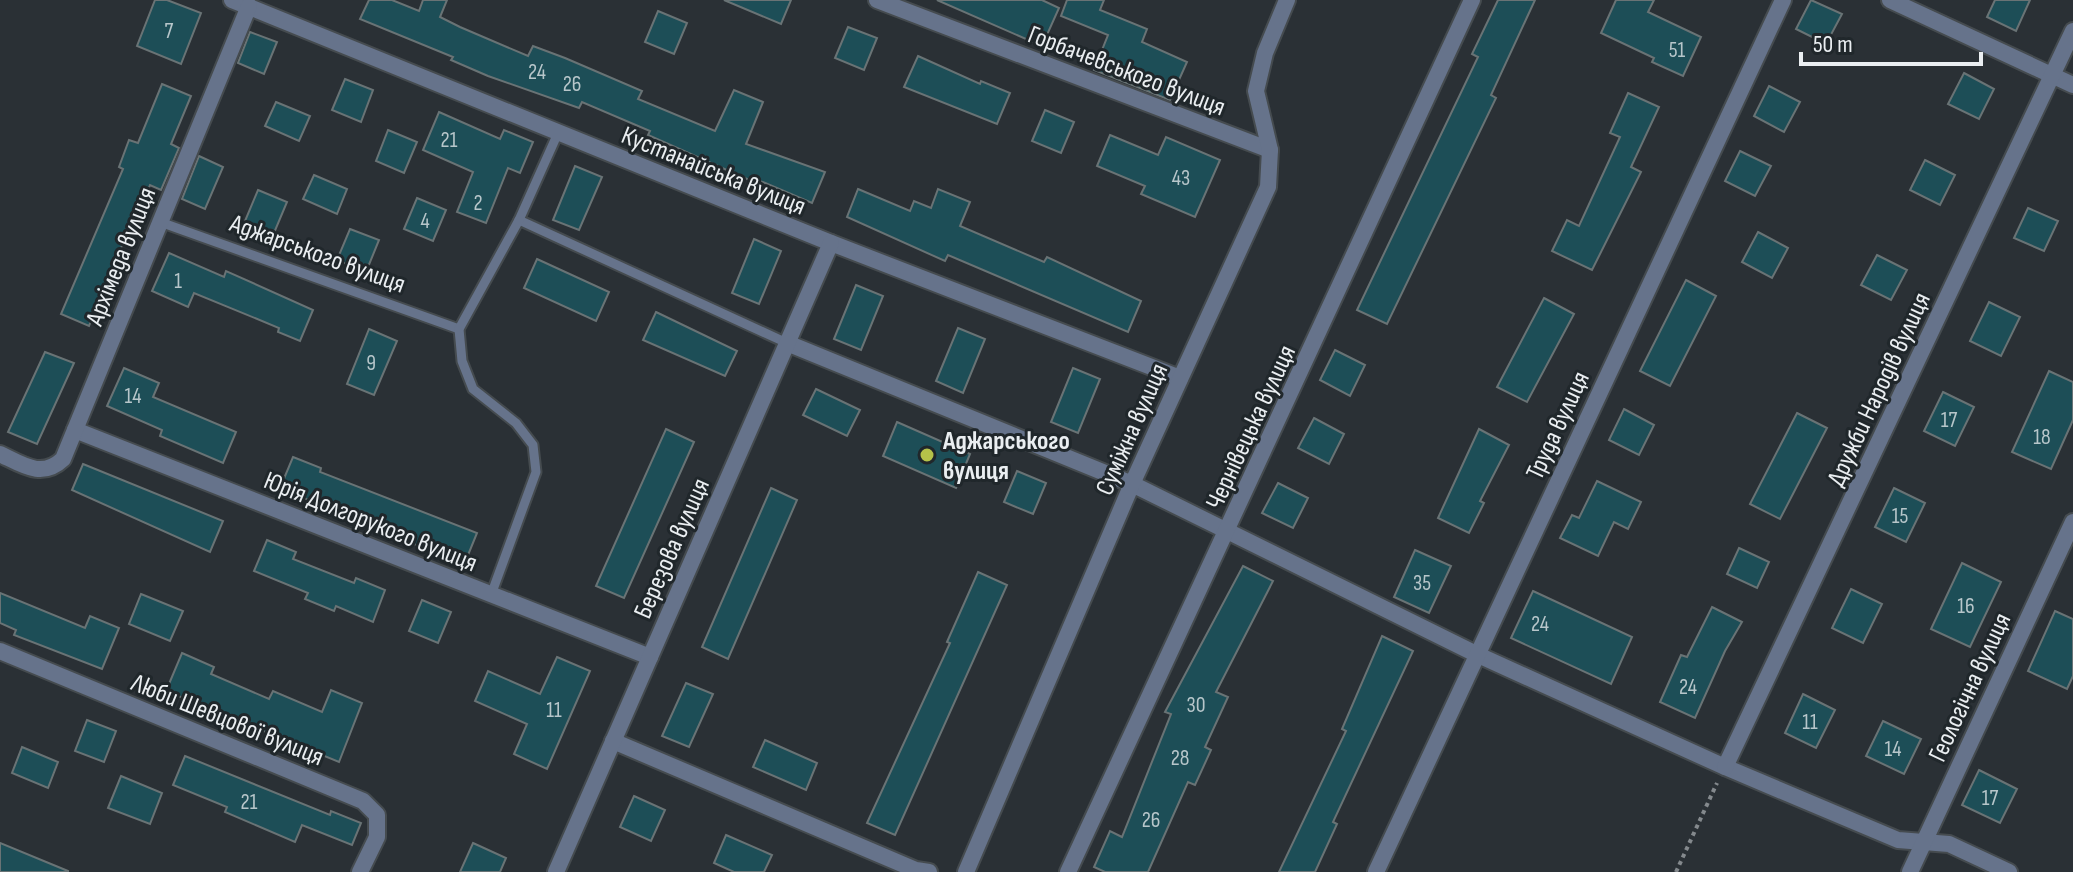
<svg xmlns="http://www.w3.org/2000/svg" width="2073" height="872" font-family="'Sofia Sans Condensed',sans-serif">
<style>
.building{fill:#1d4e57;stroke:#697375;stroke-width:2}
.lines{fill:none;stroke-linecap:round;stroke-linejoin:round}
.lane-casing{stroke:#454b4f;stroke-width:13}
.street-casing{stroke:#454b4f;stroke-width:20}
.path{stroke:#84898d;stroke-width:4;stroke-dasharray:4 4;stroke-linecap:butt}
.lane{stroke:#66738b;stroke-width:9}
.street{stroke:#66738b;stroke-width:16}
.poi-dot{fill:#b5c249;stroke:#20272b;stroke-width:3}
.labels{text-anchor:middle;stroke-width:6;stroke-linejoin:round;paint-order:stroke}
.number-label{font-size:22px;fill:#b7c6ca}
.street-label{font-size:26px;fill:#eaeef1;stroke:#20272b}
.poi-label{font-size:26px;font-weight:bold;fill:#eaeef1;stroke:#20272b;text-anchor:start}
</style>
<rect width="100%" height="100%" fill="#2a3035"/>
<g class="building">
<polygon points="155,0 167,0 201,13 181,64 137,46"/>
<polygon points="369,0 392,0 419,11 423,0 447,0 440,17 460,27 528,56 533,46 565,58 642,91 638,99 715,131 734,90 763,102 746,144 825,172 812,203 758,180 756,183 648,135 650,131 582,102 579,108 488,76 451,60 453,57 360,19"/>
<polygon points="724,0 791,0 781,24"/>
<polygon points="937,0 1042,0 1059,8 1042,46"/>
<polygon points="1067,0 1104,0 1100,10 1147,29 1142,42 1187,62 1170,100 1094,70 1108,35 1061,16"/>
<polygon points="1498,0 1535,0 1491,95 1496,98 1387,324 1357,310 1478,57 1472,54"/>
<polygon points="1616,0 1654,0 1648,12 1701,37 1683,76 1652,62 1654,58 1601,33"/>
<polygon points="1811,0 1842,14 1826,44 1796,29"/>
<polygon points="1995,0 2030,0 2016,31 1987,17"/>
<polygon points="658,11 687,23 674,54 645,42"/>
<polygon points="848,27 877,38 864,70 835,58"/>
<polygon points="250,32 277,42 264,74 238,63"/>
<polygon points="918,56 980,84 981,81 1010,93 997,124 904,87"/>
<polygon points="1964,73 1994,89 1979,119 1948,104"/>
<polygon points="345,79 373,90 361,122 332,110"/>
<polygon points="162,84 191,96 171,144 179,148 161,190 150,185 135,222 132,221 89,326 61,314 123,169 119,167 129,140 138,143"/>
<polygon points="1769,86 1800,102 1784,132 1754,116"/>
<polygon points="1628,93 1659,107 1631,167 1641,172 1592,270 1552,251 1567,220 1579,226 1620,137 1610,133"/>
<polygon points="276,102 310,116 299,141 265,126"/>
<polygon points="1045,110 1074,122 1061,153 1032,141"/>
<polygon points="439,112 500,139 504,130 533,142 520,173 508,168 486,223 457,212 473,172 423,150"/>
<polygon points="388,130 417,142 404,173 376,161"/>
<polygon points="1110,135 1158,155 1166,137 1220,160 1195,217 1141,194 1145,186 1097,166"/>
<polygon points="1740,151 1771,166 1755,196 1725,181"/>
<polygon points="199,156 223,167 205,209 182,199"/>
<polygon points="1925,160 1955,175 1940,205 1910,190"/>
<polygon points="575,166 602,177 579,230 553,220"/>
<polygon points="314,175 347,189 337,214 303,199"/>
<polygon points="858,189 910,211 914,201 931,208 938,189 970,202 960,226 1044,262 1047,257 1141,301 1128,332 948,255 945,261 847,217"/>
<polygon points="258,190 287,202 274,233 245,221"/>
<polygon points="417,198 446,210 433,241 404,229"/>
<polygon points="2028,208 2058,221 2044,251 2014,238"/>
<polygon points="350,229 379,240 366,272 337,260"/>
<polygon points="1758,232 1788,248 1772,278 1742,262"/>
<polygon points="754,239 781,251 759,304 732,293"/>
<polygon points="169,253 224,277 226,271 313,310 300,341 278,332 279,328 194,293 188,307 152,291"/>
<polygon points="1877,255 1907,270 1891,300 1861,285"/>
<polygon points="537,259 609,292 596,321 524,288"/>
<polygon points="1686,280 1716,296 1670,386 1640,371"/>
<polygon points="856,285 883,296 861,350 834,339"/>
<polygon points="1544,298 1574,314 1527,402 1497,387"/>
<polygon points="1989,302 2020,317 2001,356 1970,341"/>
<polygon points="656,312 737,351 725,376 643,340"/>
<polygon points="958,328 985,339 963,393 936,381"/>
<polygon points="369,329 397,341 374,395 347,384"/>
<polygon points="1335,350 1365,365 1350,396 1320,380"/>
<polygon points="45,352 74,363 37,444 8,432"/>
<polygon points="124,368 159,383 153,397 236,432 223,463 160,436 162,430 107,406"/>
<polygon points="1073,368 1100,379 1078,433 1051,422"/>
<polygon points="2049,371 2073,382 2073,420 2051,469 2012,452"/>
<polygon points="816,389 860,410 847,436 803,415"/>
<polygon points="1943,392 1974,407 1955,446 1924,431"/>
<polygon points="1624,409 1654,425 1639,455 1609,440"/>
<polygon points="1797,413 1827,428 1780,519 1750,504"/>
<polygon points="1314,418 1344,434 1329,464 1298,448"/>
<polygon points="897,422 970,454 956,488 883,456"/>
<polygon points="666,429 694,442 624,598 596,586"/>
<polygon points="1479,429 1509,445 1480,501 1484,503 1469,533 1438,518"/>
<polygon points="293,457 321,468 320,472 477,533 464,565 280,488"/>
<polygon points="83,464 223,521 210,552 72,490"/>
<polygon points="1017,471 1046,483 1033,514 1004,502"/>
<polygon points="1597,481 1641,502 1628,529 1614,522 1598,556 1560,538 1572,515 1579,518"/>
<polygon points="1278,483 1308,498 1293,528 1262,513"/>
<polygon points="771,488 797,500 728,659 702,647"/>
<polygon points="1894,488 1925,503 1906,542 1875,527"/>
<polygon points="267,540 296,552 293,559 354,583 356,578 385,590 373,622 336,606 334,611 305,599 308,593 254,571"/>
<polygon points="1739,548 1769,562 1757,588 1727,574"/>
<polygon points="1415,550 1451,566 1429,613 1394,597"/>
<polygon points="1962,563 2001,582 1970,647 1931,629"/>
<polygon points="1243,566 1273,581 1216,692 1228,697 1205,747 1211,750 1195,785 1188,782 1148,872 1105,872 1094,867 1110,831 1122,837 1171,714 1165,712"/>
<polygon points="978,572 1007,585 895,835 867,823 950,643 947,642"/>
<polygon points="1851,589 1882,604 1863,643 1832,628"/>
<polygon points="1533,591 1632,637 1611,684 1511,638"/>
<polygon points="0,593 85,628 90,616 119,628 102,669 14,635 16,630 0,623"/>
<polygon points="141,594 183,611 170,641 129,624"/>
<polygon points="422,600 451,612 438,643 409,631"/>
<polygon points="1712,607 1742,622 1725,651 1695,718 1660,702 1681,655 1687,657"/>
<polygon points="2055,611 2073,619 2073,676 2067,689 2028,671"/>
<polygon points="1382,636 1413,651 1333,822 1337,824 1315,872 1279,872 1346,731 1342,729"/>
<polygon points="182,653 214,667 211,674 269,699 273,691 322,712 331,690 362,703 339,762 166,691"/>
<polygon points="557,657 590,671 547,769 514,754 527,724 475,701 488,671 540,694"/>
<polygon points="686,683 713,694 689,747 662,736"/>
<polygon points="1803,694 1835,710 1816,748 1785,733"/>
<polygon points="87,720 116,731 104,762 75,751"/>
<polygon points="1883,721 1921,739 1904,774 1866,756"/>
<polygon points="765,740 817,763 806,790 753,767"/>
<polygon points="22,747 58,762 48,788 12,773"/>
<polygon points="185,756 330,815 331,811 361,823 352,845 302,825 295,842 225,812 227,807 173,785"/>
<polygon points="1979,770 2017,789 2000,823 1962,805"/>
<polygon points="121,776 162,793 150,824 108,808"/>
<polygon points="634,796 665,810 651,841 620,827"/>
<polygon points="726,835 772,855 764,872 734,872 714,863"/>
<polygon points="0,843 68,871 68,872 0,872"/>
<polygon points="473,843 506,858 500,872 460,872"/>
</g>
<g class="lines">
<defs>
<g id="lane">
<polyline points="519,220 787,343"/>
<polyline points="160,222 459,329"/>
<polyline points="491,595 536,472 533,445 516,423 473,389 462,361 459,329 519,220 558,133"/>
</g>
<g id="street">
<polyline points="232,0 831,243 1180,378"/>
<polyline points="877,0 1270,150"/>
<polyline points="1890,0 2073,85"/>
<polyline points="787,343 1132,484 1476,654 1725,767 1898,840 1949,844 2009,872"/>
<polyline points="75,430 650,657"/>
<path d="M0,454C23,465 42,479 63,459L249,6"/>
<polyline points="0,651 363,801 377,815 377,837 360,872"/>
<polyline points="613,741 916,870 929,872"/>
<polyline points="1725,767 2073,31"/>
<polyline points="556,872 831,243"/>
<polyline points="966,872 1132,484 1268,187 1270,150 1256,91 1265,53 1287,0"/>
<polyline points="1068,872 1472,0"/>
<polyline points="1376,872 1783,0"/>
<polyline points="1910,872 2073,522"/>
</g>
</defs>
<use href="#lane" class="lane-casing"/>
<use href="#street" class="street-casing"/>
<polyline class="path" points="1676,872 1717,783"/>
<use href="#lane" class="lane"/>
<use href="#street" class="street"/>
</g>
<circle class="poi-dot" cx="927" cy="455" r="8"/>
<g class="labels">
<g class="number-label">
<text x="169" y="38">7</text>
<text x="1677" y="57">51</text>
<text x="537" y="79">24</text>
<text x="572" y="91">26</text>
<text x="449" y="147">21</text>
<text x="1181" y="185">43</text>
<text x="478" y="210">2</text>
<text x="425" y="228">4</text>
<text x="178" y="288">1</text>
<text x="371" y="370">9</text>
<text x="133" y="403">14</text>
<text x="1949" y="427">17</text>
<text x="2042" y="444">18</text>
<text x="1900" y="523">15</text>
<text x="1422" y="590">35</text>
<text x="1966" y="613">16</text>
<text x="1540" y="631">24</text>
<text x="1688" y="694">24</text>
<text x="1196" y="712">30</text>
<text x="554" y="717">11</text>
<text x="1810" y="729">11</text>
<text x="1893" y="756">14</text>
<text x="1180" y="765">28</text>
<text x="1990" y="805">17</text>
<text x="249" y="809">21</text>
<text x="1151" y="827">26</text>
</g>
<g class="street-label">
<text transform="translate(1127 70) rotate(21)" y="9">Горбачевського вулиця</text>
<text transform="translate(714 170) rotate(22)" y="9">Кустанайська вулиця</text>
<text transform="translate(318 253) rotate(20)" y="9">Аджарського вулиця</text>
<text transform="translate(120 256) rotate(-68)" y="9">Архімеда вулиця</text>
<text transform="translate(1878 389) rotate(-65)" y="9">Дружби Народів вулиця</text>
<text transform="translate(1557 425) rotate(-65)" y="9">Труда вулиця</text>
<text transform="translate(1250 427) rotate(-65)" y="9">Чернівецька вулиця</text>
<text transform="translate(1131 429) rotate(-66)" y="9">Суміжна вулиця</text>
<text transform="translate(371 521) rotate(22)" y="9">Юрія Долгорукого вулиця</text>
<text transform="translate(671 548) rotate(-66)" y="9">Березова вулиця</text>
<text transform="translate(1969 687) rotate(-65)" y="9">Геологічна вулиця</text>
<text transform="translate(228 719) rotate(22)" y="9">Люби Шевцової вулиця</text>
</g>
<g class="poi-label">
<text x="943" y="449">Аджарського<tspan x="943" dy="30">вулиця</tspan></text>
</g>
</g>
<path d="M1801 52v12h180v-12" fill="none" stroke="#eaeef1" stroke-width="4"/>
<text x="1813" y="52" font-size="24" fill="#eaeef1" stroke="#20272b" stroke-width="6" paint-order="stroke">50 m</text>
</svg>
